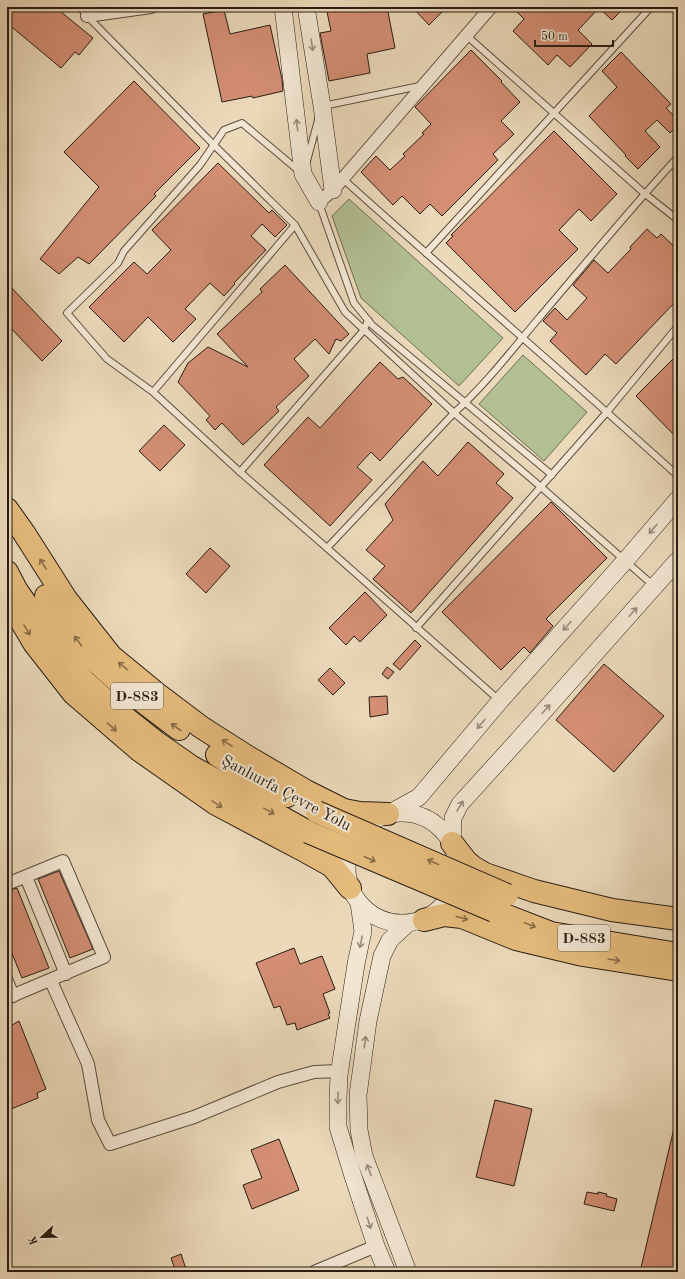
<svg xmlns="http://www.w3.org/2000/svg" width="685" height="1279" font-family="'Old Standard TT',serif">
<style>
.green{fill:#b2c094;stroke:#6e6e54}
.building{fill:#d38e74;stroke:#291d14}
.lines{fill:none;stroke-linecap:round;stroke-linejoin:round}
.lane-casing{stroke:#5a4c3e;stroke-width:8}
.street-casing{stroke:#5a4c3e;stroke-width:14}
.secondary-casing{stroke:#291d14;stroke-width:18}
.highway-casing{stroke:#291d14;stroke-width:24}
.lane{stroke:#f2e6d2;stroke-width:6}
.street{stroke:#f2e6d2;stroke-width:12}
.secondary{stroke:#f2e6d2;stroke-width:17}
.highway{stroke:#e6bc7d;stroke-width:22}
.highway-bridge-casing{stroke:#291d14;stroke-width:24;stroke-linecap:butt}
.highway-bridge{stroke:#e6bc7d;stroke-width:22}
.oneway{stroke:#988c7c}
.oneway2{stroke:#886c48}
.labels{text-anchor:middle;stroke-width:4;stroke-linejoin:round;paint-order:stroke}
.shield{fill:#f2e6d2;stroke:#65594d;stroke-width:1}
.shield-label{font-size:15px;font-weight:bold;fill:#291d14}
.street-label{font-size:16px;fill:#291d14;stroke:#f2e6d2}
</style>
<rect width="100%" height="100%" fill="#ebd9ba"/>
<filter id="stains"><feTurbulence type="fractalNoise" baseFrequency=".005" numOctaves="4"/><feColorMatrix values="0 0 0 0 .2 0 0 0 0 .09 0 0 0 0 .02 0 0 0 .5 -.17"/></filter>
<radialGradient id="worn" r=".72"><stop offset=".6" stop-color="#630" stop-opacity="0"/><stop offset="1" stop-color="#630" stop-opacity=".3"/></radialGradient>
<g class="green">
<polygon points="349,199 503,338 459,386 361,298 332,216"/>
<polygon points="523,355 587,412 544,461 479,404"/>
</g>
<g class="building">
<polygon points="7,7 55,7 93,38 79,55 75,52 61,68 7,23"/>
<polygon points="326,7 387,7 395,48 367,54 370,73 329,81 320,33 331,31"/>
<polygon points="412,7 447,7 429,25"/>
<polygon points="512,7 625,7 612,20 599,8 578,30 592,44 570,67 557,55 548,65 513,31 524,19"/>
<polygon points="224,10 230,34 270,25 282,79 283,91 253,98 252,96 222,102 203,14"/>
<polygon points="471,50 502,81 501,82 520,102 501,121 514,134 493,154 498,160 442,216 430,204 420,214 402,196 393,205 361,172 376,156 390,170 405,156 403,154 424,134 422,133 431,124 415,107"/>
<polygon points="621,52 671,104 666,108 678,120 678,125 670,133 657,120 645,131 660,147 638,169 625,156 626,155 589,116 617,87 602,71"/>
<polygon points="134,81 200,148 154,194 156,196 89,264 78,257 59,274 40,259 99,187 64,152"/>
<polygon points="554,131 617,194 591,221 579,209 559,230 578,249 515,312 446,243 453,236 451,235"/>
<polygon points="218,163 269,213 272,210 287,225 275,237 262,224 251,236 266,250 234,283 235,284 224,296 210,283 185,309 196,319 173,342 148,317 124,342 89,307 134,262 147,274 171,250 152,230"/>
<polygon points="647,229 657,238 661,234 678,250 678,299 616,364 605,354 586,375 550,341 557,333 543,321 555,308 567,320 587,298 573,285 594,260 608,273 631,249 630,247"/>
<polygon points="285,265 349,334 341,341 336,339 329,354 315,339 294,359 309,376 276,407 279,411 243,445 222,423 215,430 206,420 210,416 178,382 188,363 208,347 248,367 217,334 262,292 260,289"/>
<polygon points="7,283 62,341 42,361 7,324"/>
<polygon points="678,354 678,439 636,396"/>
<polygon points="380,362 398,379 403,377 432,404 380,461 371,452 357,467 372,480 330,526 264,465 308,417 320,428"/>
<polygon points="164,425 185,445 160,471 139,451"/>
<polygon points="468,442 504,474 496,483 513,498 411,613 373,579 385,566 366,550 393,520 385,504 423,461 438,476"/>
<polygon points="551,502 607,558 546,619 553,626 530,653 524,647 501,670 442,612"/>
<polygon points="210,548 230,566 206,593 186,574"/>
<polygon points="365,592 387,615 360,642 354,636 346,645 329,628"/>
<polygon points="415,640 421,646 400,670 393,664"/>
<polygon points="604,664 664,716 614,772 556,720"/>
<polygon points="387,667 394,672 388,679 382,674"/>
<polygon points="330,668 345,683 333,695 318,680"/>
<polygon points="387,696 388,714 370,717 369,697"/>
<polygon points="59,871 93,949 70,958 38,879"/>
<polygon points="17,888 49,968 22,978 7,941 7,891"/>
<polygon points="294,948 300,964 322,956 335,989 323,994 330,1013 328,1014 330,1018 297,1030 295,1023 287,1025 280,1006 274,1008 256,963"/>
<polygon points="19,1021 46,1089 37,1093 38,1098 11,1109 7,1100 7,1028"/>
<polygon points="495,1100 532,1109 514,1186 476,1177"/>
<polygon points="675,1124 678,1125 678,1272 640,1272"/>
<polygon points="279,1139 299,1190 252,1209 243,1185 262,1178 251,1150"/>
<polygon points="587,1192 598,1194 598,1192 607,1194 606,1196 617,1199 614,1211 584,1204"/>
<polygon points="181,1254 186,1269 176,1272 171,1258"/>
</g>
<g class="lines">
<defs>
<g id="lane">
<polyline points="80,7 87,16 214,145 295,225 345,312 454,413 541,487 654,586"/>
<polyline points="467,36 644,193 678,220"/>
<polyline points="323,106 420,86"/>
<polyline points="307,161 318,120"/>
<path d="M343,179C454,279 568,376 678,476"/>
<polyline points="319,203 354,303 372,325 552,475"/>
<polyline points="295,225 153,392 240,472 327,548 499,700"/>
<polyline points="426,253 651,7"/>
<polyline points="153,392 107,359 67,313 118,263 124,251 200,165 224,130 242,123 299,171"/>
<polyline points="240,472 364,330 368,320"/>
<path d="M327,548L454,413C485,385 512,350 539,318C585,264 630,209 678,157"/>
<polyline points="416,628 607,412 678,326"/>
</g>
<g id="street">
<polyline points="87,16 151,7"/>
<polyline points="319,202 333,190 491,7"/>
<polyline points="26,877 66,974"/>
<polyline points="7,884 63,861 104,957 7,998"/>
<polyline points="7,981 13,996"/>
<polyline points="51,981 88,1064 98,1120 110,1144 194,1117 278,1082 314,1072 340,1071"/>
<polyline points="314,1272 376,1246"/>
</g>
<g id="secondary">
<polyline points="283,7 303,174 319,202"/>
<polyline points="306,7 322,106 333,190"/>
<circle cx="402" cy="868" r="55"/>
<polyline points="388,814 419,797 500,701 625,561 678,499"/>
<polyline points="452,843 453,818 460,804 519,739 678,560"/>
<polyline points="359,903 363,931 356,964 339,1075 338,1099 338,1127 353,1176 376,1246 387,1272"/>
<polyline points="407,924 390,940 382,956 368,1021 358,1095 359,1130 364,1156 408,1272"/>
</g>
<g id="highway">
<polyline points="7,509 24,533 66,599 111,656 156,693 201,727 248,757 306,791 344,810 360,813 388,814"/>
<polyline points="7,572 17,591 50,638 85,682 122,715 156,742 192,767 308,832"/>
<path d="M46,596C57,613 69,632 83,648C111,679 146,704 179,729"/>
<polyline points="7,597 34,643 74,694 139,750 216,804 303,850 332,866 350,888"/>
<polyline points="217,755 251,777 287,796"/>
<polyline points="452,843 466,861 473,867 485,874 534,891 612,910 678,919"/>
<polyline points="494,911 551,933 678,954"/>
<polyline points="424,920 444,915 462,917 516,939 583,955 678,970"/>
</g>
</defs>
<use href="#lane" class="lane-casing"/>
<use href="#street" class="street-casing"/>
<use href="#secondary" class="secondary-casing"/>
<use href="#highway" class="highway-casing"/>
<use href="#lane" class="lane"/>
<use href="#street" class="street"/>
<use href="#secondary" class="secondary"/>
<use href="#highway" class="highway"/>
<defs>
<g id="highway-bridge">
<polyline points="317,812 507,895"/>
<polyline points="308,832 494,911"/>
</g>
</defs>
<use href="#highway-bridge" class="highway-bridge-casing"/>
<use href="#highway-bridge" class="highway-bridge"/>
</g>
<defs><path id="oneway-shaft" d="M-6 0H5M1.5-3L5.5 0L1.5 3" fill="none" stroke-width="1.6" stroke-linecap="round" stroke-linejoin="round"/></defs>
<g class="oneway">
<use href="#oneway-shaft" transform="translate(312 45) rotate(81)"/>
<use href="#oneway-shaft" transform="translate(297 125) rotate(-97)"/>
<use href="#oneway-shaft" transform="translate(653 529) rotate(130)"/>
<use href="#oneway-shaft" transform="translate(633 612) rotate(-48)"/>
<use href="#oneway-shaft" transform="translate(567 626) rotate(132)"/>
<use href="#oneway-shaft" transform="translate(546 709) rotate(-48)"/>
<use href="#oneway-shaft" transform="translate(481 724) rotate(130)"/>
<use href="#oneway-shaft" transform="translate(460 806) rotate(-59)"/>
<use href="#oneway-shaft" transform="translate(361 942) rotate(102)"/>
<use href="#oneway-shaft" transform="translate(365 1042) rotate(-82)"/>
<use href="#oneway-shaft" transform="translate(338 1098) rotate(92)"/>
<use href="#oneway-shaft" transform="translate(369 1170) rotate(-111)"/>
<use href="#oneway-shaft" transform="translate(369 1223) rotate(72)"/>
</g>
<g class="oneway2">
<use href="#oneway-shaft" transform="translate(43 564) rotate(-122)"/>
<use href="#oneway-shaft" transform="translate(27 630) rotate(59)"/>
<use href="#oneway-shaft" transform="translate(78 641) rotate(-127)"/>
<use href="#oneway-shaft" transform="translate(123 666) rotate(-141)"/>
<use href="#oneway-shaft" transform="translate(112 727) rotate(41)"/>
<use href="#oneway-shaft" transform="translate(176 727) rotate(-143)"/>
<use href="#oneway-shaft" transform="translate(227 743) rotate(-148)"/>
<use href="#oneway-shaft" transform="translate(217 804) rotate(31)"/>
<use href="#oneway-shaft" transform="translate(269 811) rotate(29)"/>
<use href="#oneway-shaft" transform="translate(370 859) rotate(23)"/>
<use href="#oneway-shaft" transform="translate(433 862) rotate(-156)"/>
<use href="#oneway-shaft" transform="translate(462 918) rotate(15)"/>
<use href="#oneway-shaft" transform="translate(530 925) rotate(21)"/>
<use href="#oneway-shaft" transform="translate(614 960) rotate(9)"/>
</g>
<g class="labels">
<g class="shield">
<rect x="111" y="683" width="52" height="26" rx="3"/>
<rect x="558" y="925" width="52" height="26" rx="3"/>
</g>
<g class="shield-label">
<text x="137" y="701">D-883</text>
<text x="584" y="943">D-883</text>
</g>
<g class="street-label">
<text transform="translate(287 792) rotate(28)" y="6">Şanlıurfa Çevre Yolu</text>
</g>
</g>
<rect width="685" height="1279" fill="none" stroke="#ebd9ba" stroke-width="24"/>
<rect x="8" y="8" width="669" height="1263" fill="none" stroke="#291d14" stroke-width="2"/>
<rect x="12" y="12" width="661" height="1255" fill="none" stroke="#291d14"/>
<g transform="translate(42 1237) rotate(248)" stroke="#f2e6d2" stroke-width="3" paint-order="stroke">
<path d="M0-3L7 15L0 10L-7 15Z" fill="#291d14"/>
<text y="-6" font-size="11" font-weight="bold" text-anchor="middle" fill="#291d14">K</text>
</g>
<path d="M535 40v6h78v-6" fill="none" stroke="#291d14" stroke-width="2"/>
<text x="541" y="40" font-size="12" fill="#291d14" stroke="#f2e6d2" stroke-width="3" paint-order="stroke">50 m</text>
<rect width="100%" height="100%" filter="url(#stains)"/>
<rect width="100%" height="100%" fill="url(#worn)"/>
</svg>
